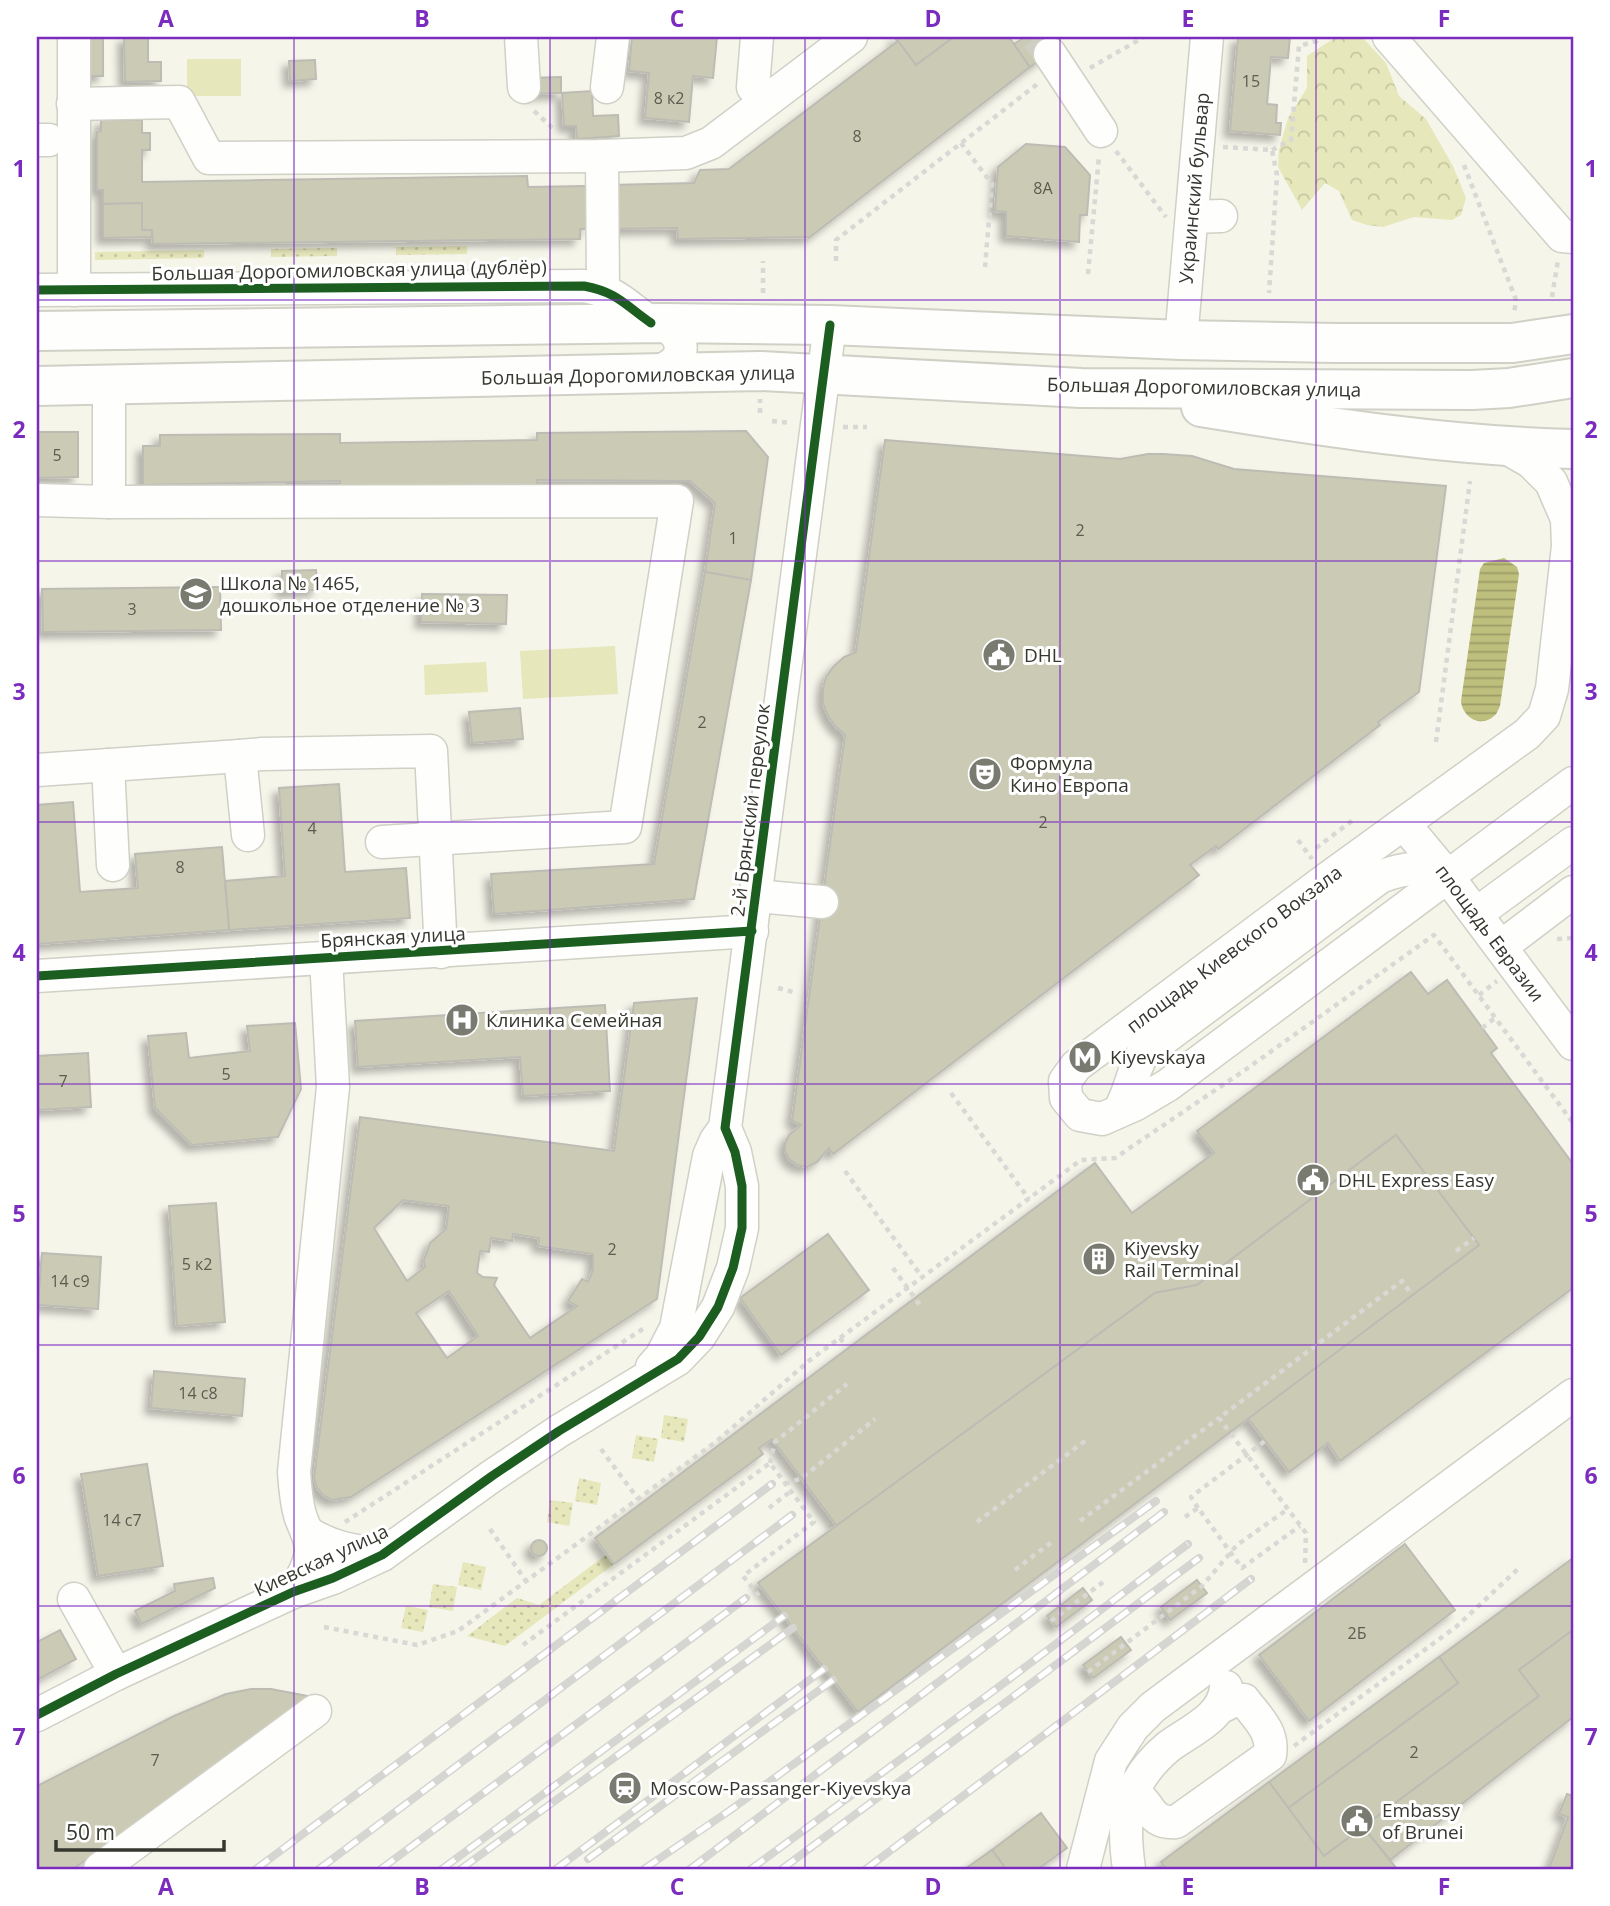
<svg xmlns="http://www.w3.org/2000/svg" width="1610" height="1906" font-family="'Open Sans',sans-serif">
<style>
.grass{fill:url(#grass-dots)}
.forest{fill:url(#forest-crowns)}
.park{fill:#e6e7bb}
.water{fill:url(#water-rules)}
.building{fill:#cbcbb5;stroke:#bcbcb4;stroke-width:2;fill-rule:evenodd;filter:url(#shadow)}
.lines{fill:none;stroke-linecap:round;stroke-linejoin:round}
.minor-tunnel{stroke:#cfcfc5;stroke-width:32;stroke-dasharray:32 16;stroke-linecap:butt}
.minor-casing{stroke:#d0d0c7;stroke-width:35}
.major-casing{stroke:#d0d0c7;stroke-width:42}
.path{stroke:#d8d8d5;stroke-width:4.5;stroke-dasharray:5 5;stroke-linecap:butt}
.minor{stroke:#fefefc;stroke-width:32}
.major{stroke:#fefefc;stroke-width:38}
.rail-casing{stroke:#d5d5d2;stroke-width:8}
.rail{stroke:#fff;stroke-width:5;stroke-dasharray:16;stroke-linecap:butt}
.cycleway-casing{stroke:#fff;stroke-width:13}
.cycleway{stroke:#1b5e20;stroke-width:9}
.grid{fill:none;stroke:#7b2cbf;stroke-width:2;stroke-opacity:0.55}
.labels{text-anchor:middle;stroke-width:6;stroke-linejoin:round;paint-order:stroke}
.number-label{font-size:16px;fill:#5b5c50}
.street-label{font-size:19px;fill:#36372f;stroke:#fff}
.poi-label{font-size:19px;fill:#36372f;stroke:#fff;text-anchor:start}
.neatline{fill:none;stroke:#7b2cbf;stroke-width:2.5}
.grid-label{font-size:23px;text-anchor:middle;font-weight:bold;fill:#7b2cbf}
</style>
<defs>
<pattern id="grass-dots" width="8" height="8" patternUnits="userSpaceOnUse" patternTransform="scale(1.75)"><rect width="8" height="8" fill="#e6e7bb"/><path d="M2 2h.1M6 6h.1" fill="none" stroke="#c6c7a1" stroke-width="1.8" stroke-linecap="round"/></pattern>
<pattern id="forest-crowns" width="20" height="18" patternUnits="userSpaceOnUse" patternTransform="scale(1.75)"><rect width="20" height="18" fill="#e6e7bb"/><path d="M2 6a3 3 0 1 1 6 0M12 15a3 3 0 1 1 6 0" fill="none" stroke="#c6c7a1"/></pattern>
<pattern id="water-rules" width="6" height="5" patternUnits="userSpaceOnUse" patternTransform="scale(1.75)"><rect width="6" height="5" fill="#bebf7c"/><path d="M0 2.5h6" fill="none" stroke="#9b9c66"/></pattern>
<filter id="shadow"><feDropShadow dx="-6" dy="6" stdDeviation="3.5" flood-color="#0004"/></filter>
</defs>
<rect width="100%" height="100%" fill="#f5f5ea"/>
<g class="grass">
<polygon points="467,246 467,254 396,255 396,247"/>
<polygon points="337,248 337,256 271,257 271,249"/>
<polygon points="204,250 204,258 95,260 95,252"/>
<polygon points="664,1415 688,1419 684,1442 661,1438"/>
<polygon points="636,1435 658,1439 654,1462 632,1458"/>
<polygon points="579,1478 601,1483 597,1505 575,1501"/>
<polygon points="550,1500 573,1503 569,1526 547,1522"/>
<polygon points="607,1554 614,1564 505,1646 467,1636 517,1598 539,1605"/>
<polygon points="463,1562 486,1567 481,1590 458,1585"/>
<polygon points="433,1584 457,1587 453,1611 429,1607"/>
<polygon points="406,1606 428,1610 423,1632 401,1628"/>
</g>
<polygon class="forest" points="1336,37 1363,38 1386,63 1399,96 1426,119 1453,166 1466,198 1461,215 1452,220 1414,217 1383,227 1367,225 1352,220 1339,191 1325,183 1302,210 1278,167 1279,150 1288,118 1307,88 1307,56"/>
<g class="park">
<rect x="187" y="59" width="54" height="37"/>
<polygon points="615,646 618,694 523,699 520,651"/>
<polygon points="486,662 488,692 425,695 424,665"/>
</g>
<path class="water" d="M1504,558L1517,567L1519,574L1500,706C1498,710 1497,714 1494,716C1480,729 1462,716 1461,701L1480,569L1484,563Z"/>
<g class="building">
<rect x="82" y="37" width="21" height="39"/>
<polygon points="124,37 148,37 148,62 161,62 161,81 125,82"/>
<polygon points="632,37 717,37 713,78 693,76 689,122 645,118 649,73 629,71"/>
<polygon points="894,37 954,37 916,65"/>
<polygon points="954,37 1009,37 1030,67 810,237 678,239 677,228 612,229 611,185 694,183 700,170 729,169 898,41 916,65"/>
<polygon points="1025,37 1057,37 1062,44 1030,67 1014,44"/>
<polygon points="1238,37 1290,37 1288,58 1271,57 1267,104 1277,105 1276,123 1281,123 1280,135 1230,131"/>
<polygon points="315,60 316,79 290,81 289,61"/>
<polygon points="561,77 561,93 530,94 529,78"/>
<polygon points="592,91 593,116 618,115 619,136 577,139 576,126 564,126 562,93"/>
<polygon points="101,120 142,120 142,133 150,133 150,150 142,150 142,182 527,176 528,187 586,186 587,229 580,229 580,239 153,244 152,230 142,230 142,203 103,204 103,190 97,190 97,132 101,131"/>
<polygon points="1026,144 1065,147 1090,175 1087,215 1080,215 1079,242 1006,236 1006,212 995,211 998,167"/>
<polygon points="142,203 142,230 152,230 152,237 103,238 103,204"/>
<polygon points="746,431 768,457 751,580 705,572 715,503 690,481 537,480 537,485 340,489 340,481 143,485 143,446 160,446 160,435 340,434 340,443 537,440 537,433"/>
<polygon points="37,432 78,432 78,477 37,478"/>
<polygon points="885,440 1120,459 1148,454 1163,454 1192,456 1234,469 1446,486 1419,692 1378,722 1380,725 1218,849 1216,846 1190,865 1199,875 833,1154 829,1148 817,1162 807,1167 797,1165 789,1159 785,1151 785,1143 789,1135 801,1125 792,1121 845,735 836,727 828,716 823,703 823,689 826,677 834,666 844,657 856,652"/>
<polygon points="316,570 317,590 282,592 282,571"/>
<polygon points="705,572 751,580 694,899 494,914 491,874 654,864"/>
<polygon points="220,587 221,630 43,632 42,589"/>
<polygon points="422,594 507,595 506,624 421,622"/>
<polygon points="520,708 523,739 472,743 469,712"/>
<polygon points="339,784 345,872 406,868 410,918 229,930 225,881 285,876 279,788"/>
<polygon points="73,802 80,892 138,888 135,854 222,847 229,930 37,944 37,805"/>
<polygon points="1411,972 1428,994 1447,980 1497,1048 1491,1053 1573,1164 1573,1288 1340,1461 1328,1443 1289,1472 1248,1418 1479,1245 1396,1135 1197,1285 1155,1293 837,1526 772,1439 759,1448 763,1454 614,1564 595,1538 1095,1163 1132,1213 1214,1153 1197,1131"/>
<path d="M697,998L657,1299L351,1497L332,1500L323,1495L317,1488L314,1478L360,1117L614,1151L634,1003ZM403,1200L449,1206L446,1229L430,1243L424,1260L425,1267L407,1281L374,1228ZM513,1234L539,1238L538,1246L593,1254V1270L588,1282L582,1279L568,1301L577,1306L530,1338L494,1285L497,1278L483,1277L477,1273L480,1251L489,1252L491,1238L512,1241ZM449,1291L478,1336L447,1358L416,1313Z"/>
<polygon points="605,1005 610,1091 523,1096 520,1057 358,1067 355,1021"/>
<polygon points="295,1023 301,1089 278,1137 192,1145 155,1108 148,1036 186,1033 189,1058 250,1051 247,1026"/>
<polygon points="88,1053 91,1107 37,1110 37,1056"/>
<polygon points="1396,1135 1479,1245 858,1712 758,1583 1155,1293 1197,1285"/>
<polygon points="216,1203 225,1322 177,1326 169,1206"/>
<polygon points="828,1234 869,1290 781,1355 740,1298"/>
<polygon points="42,1253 101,1257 98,1309 38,1305"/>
<polygon points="154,1371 245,1379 242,1416 151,1408"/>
<polygon points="147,1464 163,1566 98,1576 81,1474"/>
<circle cx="539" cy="1548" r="8"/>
<polygon points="1405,1544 1455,1610 1309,1721 1259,1655"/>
<polygon points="1573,1558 1573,1630 1519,1670 1539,1696 1324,1856 1288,1808 1458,1683 1439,1657"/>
<polygon points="213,1578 215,1588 142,1624 135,1611 175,1591 174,1584"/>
<polygon points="1197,1580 1207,1593 1170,1620 1161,1607"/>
<polygon points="1083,1588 1092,1600 1056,1627 1047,1616"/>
<polygon points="60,1630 76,1659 37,1680 37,1642"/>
<polygon points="1573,1630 1573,1717 1390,1860 1363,1827 1539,1696 1519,1670"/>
<polygon points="1121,1637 1131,1650 1093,1678 1083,1665"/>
<polygon points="1439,1657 1458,1683 1288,1808 1269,1782"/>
<polygon points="251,1689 271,1689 313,1697 73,1869 37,1869 37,1786 174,1716 226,1694"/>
<polygon points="1269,1782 1324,1856 1363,1827 1397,1869 1166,1869 1161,1862"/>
<polygon points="1567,1794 1573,1796 1573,1869 1549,1869 1568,1817 1559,1814"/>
<polygon points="1041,1813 1067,1848 1038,1869 1006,1869 992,1850"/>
<polygon points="992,1850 1006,1869 965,1869"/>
</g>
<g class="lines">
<polyline class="minor-tunnel" points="1037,37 1050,54"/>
<defs>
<g id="minor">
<polyline points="74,37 74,290"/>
<polyline points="521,37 524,87"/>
<polyline points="1389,37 1562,236 1573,237"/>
<polyline points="1050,54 1101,131"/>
<polyline points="607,87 613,37"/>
<polyline points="753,87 757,37"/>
<polyline points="73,104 179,102 209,158 602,156 686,153 711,143 851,37"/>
<polyline points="37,140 49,140"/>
<polyline points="602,156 603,290"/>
<polyline points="1192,217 1221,216"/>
<path d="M37,290L584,286C617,292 625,305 651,323"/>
<polyline points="1181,340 1207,37"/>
<path d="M655,372C686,364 689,340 664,323"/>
<polyline points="109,386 109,502"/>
<polyline points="1505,447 1531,462 1551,482 1567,519 1568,546 1552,689 1544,716 1527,734 1327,879 1076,1066 1065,1081 1066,1098 1080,1115 1102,1119 1136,1104 1168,1085 1573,783"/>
<polyline points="37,500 109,502 677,501 625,827 382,842"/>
<polyline points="108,765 113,865"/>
<polyline points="37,770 240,756"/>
<polyline points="1404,824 1448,877 1573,1044"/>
<polyline points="248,835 240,756 262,754 431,751 441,952"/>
<polyline points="756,896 822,902"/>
<polyline points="1476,914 1573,843"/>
<polyline points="1502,946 1573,892"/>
<polyline points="37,976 752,931"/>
<path d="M1119,1111C1131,1091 1131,1075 1142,1055L1380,877C1409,866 1420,867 1448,877"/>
<polyline points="652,1367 661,1357 676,1328 709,1156 716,1140 725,1128"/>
<path d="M307,1532C331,1548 354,1551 382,1555"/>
<path d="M293,1592C301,1580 309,1567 311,1552C312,1539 304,1528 300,1515C296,1501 295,1487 294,1472L333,1087L326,958"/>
<polyline points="74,1599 116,1674"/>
<polyline points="37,1715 116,1674 293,1592 333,1578 382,1555 492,1476 559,1431 678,1359 699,1337 718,1307 733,1268 742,1228 742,1186 735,1152 725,1128 830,325"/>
<path d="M1134,1793C1152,1805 1149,1824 1176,1822L1270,1755C1274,1731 1257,1718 1244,1700L1233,1701L1219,1708"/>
<polyline points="100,1869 315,1711"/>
<polyline points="1083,1869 1111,1761 1133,1727 1153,1707 1573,1395"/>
<path d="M1129,1869C1125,1840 1123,1812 1137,1784C1144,1771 1156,1757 1168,1747C1189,1731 1224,1718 1226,1687"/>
</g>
<g id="major">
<polyline points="37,331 664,323 830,325 1181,340 1336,343 1512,343 1573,334"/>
<polyline points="37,386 761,371 1081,388 1472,390 1509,388 1573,378"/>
<path d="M1201,407C1324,427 1448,446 1573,449"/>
</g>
</defs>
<use href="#minor" class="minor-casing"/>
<use href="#major" class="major-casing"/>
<g class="path">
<polyline points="1090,68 1144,37"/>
<polyline points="534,111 556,131"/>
<polyline points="961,143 992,184 985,267"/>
<polyline points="1223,147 1272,150 1277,175 1269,293"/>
<polyline points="1272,150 1291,140 1299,46 1317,41 1321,37"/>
<polyline points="1116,151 1166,217"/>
<polyline points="1464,165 1516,300 1514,314"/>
<polyline points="836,261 836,240 1040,82"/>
<polyline points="1088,274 1099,156"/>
<polyline points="763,293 763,261"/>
<polyline points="1552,297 1558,260"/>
<polyline points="760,413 760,399"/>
<polyline points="772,421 792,423"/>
<polyline points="843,427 867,427"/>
<polyline points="1436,742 1470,481"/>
<polyline points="1298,840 1312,859"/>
<polyline points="1316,848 1353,820"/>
<polyline points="1557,939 1573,938"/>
<polyline points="778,988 797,993"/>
<polyline points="1479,995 1497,981"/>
<polyline points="1482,1028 1495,1018"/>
<polyline points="951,1093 1029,1199"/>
<polyline points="845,1171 922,1277"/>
<polyline points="1456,1251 1474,1238"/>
<polyline points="893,1268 922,1308"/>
<polyline points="840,1338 846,1346"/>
<polyline points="601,1449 638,1499"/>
<polyline points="770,1463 775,1442 847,1384"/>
<polyline points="785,1484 802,1478 875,1419"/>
<polyline points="769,1508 791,1491"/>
<polyline points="1198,1508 1191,1497 1265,1441"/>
<polyline points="1185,1517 1198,1508 1242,1568 1300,1526"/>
<polyline points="1080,1521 1219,1418"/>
<polyline points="345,1522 646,1327"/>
<polyline points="977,1522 1085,1441"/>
<polyline points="490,1529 526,1581"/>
<polyline points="1305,1563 1306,1533 1219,1418 1402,1281 1412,1295"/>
<polyline points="1015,1570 1053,1541"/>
<polyline points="1051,1621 1106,1580"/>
<polyline points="324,1627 417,1645 458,1631 717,1441 810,1360 1081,1160 1115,1158 1245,1070 1434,935 1573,1123"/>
<polyline points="523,1645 770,1463 814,1522 743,1576 759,1596"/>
<polyline points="1088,1672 1202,1586 1237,1545 1288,1509"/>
<polyline points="1294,1746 1457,1626 1519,1568"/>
</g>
<use href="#minor" class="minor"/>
<use href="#major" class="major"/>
<defs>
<g id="rail">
<polyline points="588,1859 833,1680"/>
<polyline points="256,1869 772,1484"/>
<polyline points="319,1869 792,1515"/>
<polyline points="381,1869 746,1598"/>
<polyline points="442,1869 784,1616"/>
<polyline points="461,1869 793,1628"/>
<polyline points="556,1869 824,1669"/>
<polyline points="644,1869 729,1811 1156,1501"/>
<polyline points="690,1869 1164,1512"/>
<polyline points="751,1869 996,1689 1188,1544"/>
<polyline points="782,1869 1199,1558"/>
<polyline points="866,1869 1251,1579"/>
</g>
</defs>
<use href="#rail" class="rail-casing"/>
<use href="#rail" class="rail"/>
<defs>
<g id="cycleway">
<path d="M37,290L584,286C617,292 625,305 651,323"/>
<polyline points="37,976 752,931"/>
<polyline points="37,1715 116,1674 293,1592 333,1578 382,1555 492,1476 559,1431 678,1359 699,1337 718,1307 733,1268 742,1228 742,1186 735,1152 725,1128 830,325"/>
</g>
</defs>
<use href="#cycleway" class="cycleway-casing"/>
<use href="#cycleway" class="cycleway"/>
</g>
<path class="grid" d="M294,37V1869M550,37V1869M805,37V1869M1060,37V1869M1316,37V1869M37,300H1573M37,561H1573M37,822H1573M37,1084H1573M37,1345H1573M37,1606H1573"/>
<defs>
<symbol id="school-disc" viewBox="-11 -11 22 22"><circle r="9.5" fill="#797a70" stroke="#fff"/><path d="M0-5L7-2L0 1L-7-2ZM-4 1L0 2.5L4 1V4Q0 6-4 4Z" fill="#fff"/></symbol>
<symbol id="civic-disc" viewBox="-11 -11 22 22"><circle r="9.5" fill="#797a70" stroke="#fff"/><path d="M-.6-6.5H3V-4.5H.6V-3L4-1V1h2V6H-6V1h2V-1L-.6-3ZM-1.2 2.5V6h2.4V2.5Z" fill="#fff"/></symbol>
<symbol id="theatre-disc" viewBox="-11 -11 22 22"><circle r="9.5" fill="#797a70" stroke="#fff"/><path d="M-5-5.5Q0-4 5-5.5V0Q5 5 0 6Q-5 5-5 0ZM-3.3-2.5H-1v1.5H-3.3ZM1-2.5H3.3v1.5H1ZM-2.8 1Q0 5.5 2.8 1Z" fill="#fff"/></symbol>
<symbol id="hospital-disc" viewBox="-11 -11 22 22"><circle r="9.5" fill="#797a70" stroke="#fff"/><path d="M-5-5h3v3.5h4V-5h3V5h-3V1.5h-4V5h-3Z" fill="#fff"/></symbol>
<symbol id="metro-disc" viewBox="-11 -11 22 22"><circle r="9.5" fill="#797a70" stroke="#fff"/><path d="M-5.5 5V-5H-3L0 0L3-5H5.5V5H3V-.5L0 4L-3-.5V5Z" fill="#fff"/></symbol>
<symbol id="building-disc" viewBox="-11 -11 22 22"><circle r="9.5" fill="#797a70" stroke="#fff"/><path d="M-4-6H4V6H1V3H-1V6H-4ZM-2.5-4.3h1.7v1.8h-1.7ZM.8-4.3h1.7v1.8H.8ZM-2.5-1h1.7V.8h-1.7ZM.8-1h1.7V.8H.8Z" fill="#fff"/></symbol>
<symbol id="station-disc" viewBox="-11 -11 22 22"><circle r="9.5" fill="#797a70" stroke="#fff"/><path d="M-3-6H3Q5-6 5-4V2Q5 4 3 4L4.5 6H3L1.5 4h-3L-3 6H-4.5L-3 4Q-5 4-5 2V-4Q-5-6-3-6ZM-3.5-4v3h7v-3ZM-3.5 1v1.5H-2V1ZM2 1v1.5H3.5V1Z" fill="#fff"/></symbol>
</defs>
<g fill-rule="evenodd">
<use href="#school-disc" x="177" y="575" width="38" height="38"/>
<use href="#civic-disc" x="980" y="636" width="38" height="38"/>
<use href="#theatre-disc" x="966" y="755" width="38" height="38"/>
<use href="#hospital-disc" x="443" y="1001" width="38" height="38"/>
<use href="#metro-disc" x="1066" y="1038" width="38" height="38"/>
<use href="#civic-disc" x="1294" y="1161" width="38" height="38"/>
<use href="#building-disc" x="1080" y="1240" width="38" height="38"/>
<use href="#station-disc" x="606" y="1769" width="38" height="38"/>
<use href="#civic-disc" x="1338" y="1802" width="38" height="38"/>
</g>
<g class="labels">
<g class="number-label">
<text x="1251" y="87">15</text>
<text x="669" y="104">8 к2</text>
<text x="857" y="142">8</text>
<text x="1043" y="194">8А</text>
<text x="57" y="461">5</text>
<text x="1080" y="536">2</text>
<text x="733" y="544">1</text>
<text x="132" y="615">3</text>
<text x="702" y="728">2</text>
<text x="1043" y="828">2</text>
<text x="312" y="834">4</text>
<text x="180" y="873">8</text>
<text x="226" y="1080">5</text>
<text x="63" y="1087">7</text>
<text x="612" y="1255">2</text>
<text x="197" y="1270">5 к2</text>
<text x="70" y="1287">14 с9</text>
<text x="198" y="1399">14 с8</text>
<text x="122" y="1526">14 с7</text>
<text x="1357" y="1639">2Б</text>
<text x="1414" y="1758">2</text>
<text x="155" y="1766">7</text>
</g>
<g class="street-label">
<text transform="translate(1194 188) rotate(-85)" y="7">Украинский бульвар</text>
<text transform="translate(349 270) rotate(-1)" y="7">Большая Дорогомиловская улица (дублёр)</text>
<text transform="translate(638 375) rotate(-1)" y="7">Большая Дорогомиловская улица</text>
<text transform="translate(1204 387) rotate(1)" y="7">Большая Дорогомиловская улица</text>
<text transform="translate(750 810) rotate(-83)" y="7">2-й Брянский переулок</text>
<text transform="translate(1490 933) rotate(53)" y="7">площадь Евразии</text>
<text transform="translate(393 937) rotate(-3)" y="7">Брянская улица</text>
<text transform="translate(1234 949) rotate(-37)" y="7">площадь Киевского Вокзала</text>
<text transform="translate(321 1560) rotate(-25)" y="7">Киевская улица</text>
</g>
<g class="poi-label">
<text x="220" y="590">Школа № 1465,<tspan x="220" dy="22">дошкольное отделение № 3</tspan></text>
<text x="1024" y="662">DHL</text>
<text x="1010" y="770">Формула<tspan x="1010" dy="22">Кино Европа</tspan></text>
<text x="486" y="1027">Клиника Семейная</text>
<text x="1110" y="1064">Kiyevskaya</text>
<text x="1338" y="1187">DHL Express Easy</text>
<text x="1124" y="1255">Kiyevsky<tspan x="1124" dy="22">Rail Terminal</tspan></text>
<text x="650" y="1795">Moscow-Passanger-Kiyevskya</text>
<text x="1382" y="1817">Embassy<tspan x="1382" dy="22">of Brunei</tspan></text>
</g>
</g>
<rect width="1610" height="1906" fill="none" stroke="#ffffff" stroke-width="77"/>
<path d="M56 1840v10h168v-10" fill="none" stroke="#36372f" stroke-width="3.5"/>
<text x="66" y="1840" font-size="21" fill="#36372f" stroke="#ffffff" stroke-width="5" paint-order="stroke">50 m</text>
<rect x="38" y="38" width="1534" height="1830" class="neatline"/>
<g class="grid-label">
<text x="166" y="27">A</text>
<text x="422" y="27">B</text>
<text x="677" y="27">C</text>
<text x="933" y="27">D</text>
<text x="1188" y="27">E</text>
<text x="1444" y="27">F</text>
<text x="19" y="177">1</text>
<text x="1591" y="177">1</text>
<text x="19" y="438">2</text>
<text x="1591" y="438">2</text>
<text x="19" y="700">3</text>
<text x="1591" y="700">3</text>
<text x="19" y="961">4</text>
<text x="1591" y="961">4</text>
<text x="19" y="1222">5</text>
<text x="1591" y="1222">5</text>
<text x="19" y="1484">6</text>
<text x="1591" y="1484">6</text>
<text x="19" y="1745">7</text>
<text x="1591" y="1745">7</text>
<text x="166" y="1895">A</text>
<text x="422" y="1895">B</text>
<text x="677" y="1895">C</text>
<text x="933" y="1895">D</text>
<text x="1188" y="1895">E</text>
<text x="1444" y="1895">F</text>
</g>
</svg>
